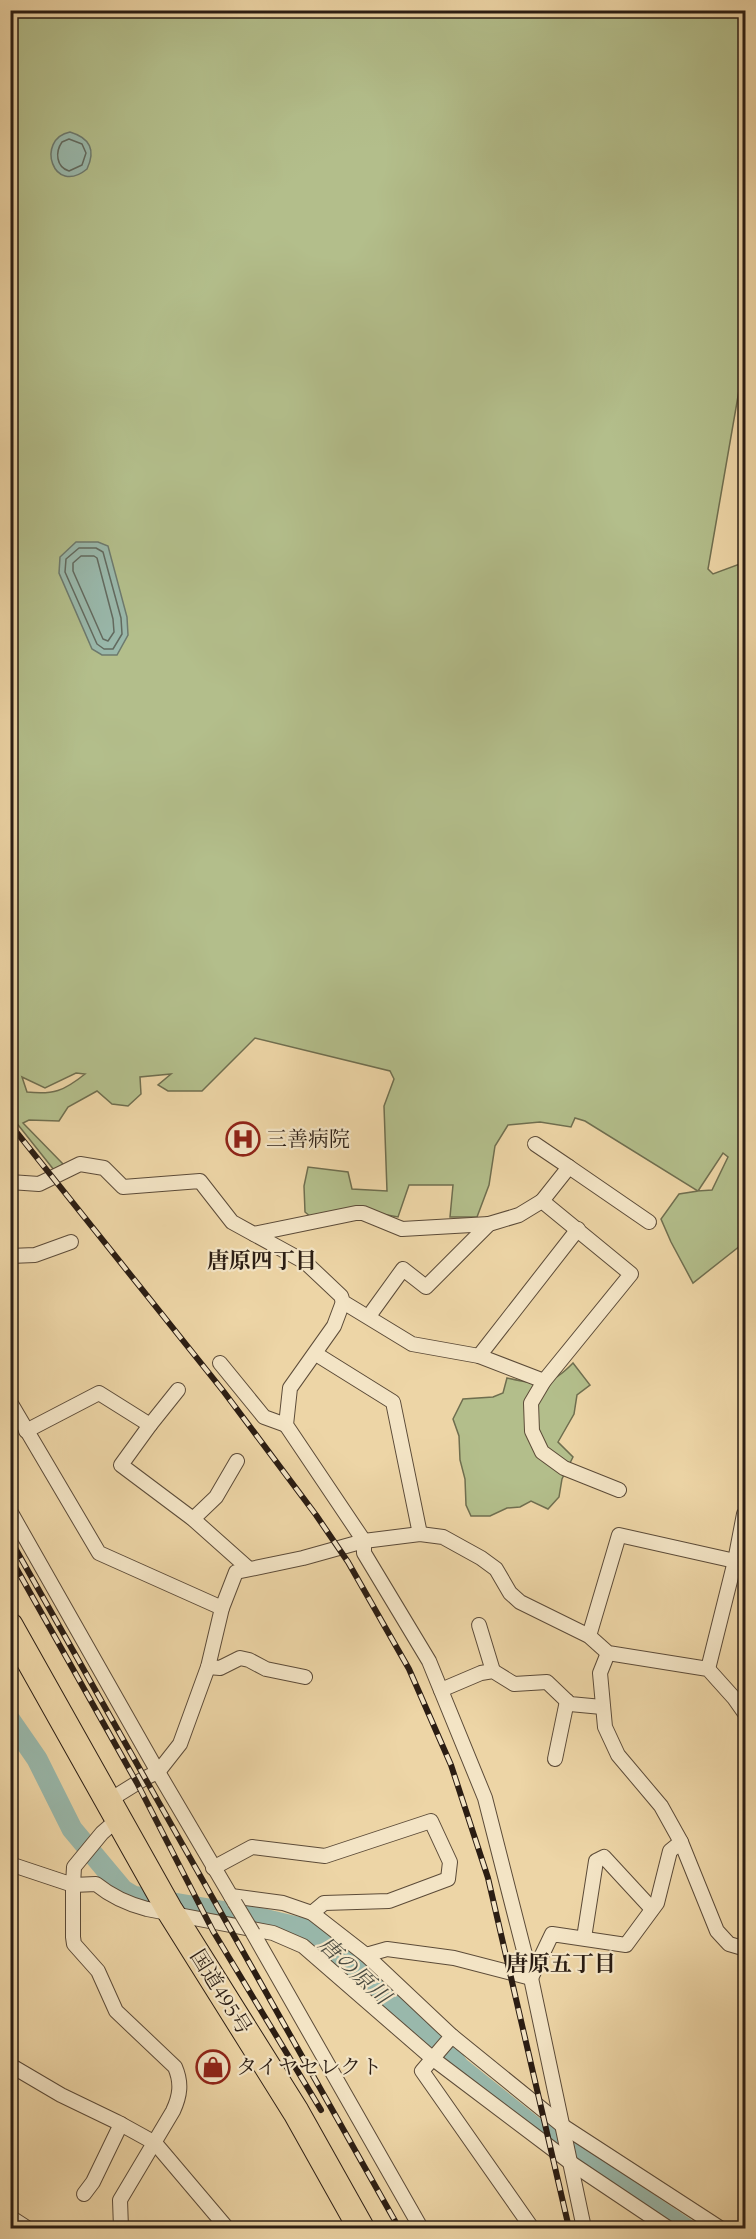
<svg xmlns="http://www.w3.org/2000/svg" width="756" height="2239" font-family="Cardo,'Noto Serif JP',serif">
<style>
.green{fill:#b3be8b;stroke:#6f6e4f;stroke-width:1.5;fill-rule:evenodd}
.water{fill:#99b8ab;stroke:#6d7a6e;stroke-width:1.5}
.lines{fill:none;stroke-linecap:round;stroke-linejoin:round}
.shore{stroke:#626a5f;stroke-width:1.5}
.river{stroke:#99b8ab;stroke-width:21}
.street-casing{stroke:#5c4b38;stroke-width:16}
.highway-casing{stroke:#2b1d13;stroke-width:28}
.street{stroke:#f3e4c5;stroke-width:14}
.highway{stroke:#edd5a6;stroke-width:26}
.rail-casing{stroke:#2b1d13;stroke-width:6}
.rail{stroke:#f3e4c5;stroke-width:4;stroke-dasharray:11;stroke-linecap:butt}
.street-bridge-casing{stroke:#5c4b38;stroke-width:16;stroke-linecap:butt}
.street-bridge{stroke:#f3e4c5;stroke-width:14}
.labels{text-anchor:middle;stroke-width:4.5;stroke-linejoin:round;paint-order:stroke}
.poi-label{font-size:21px;fill:#2b1d13;stroke:#f3e4c5;text-anchor:start}
.street-label{font-size:21px;fill:#2b1d13;stroke:#f3e4c5}
.neighbourhood-label{font-size:22px;font-weight:bold;fill:#2b1d13;stroke:#f3e4c5}
.water-label{font-size:22px;font-style:italic;fill:#4c4c41;stroke:#f3e4c5}
</style>
<rect width="100%" height="100%" fill="#edd5a6"/>
<filter id="stains"><feTurbulence type="fractalNoise" baseFrequency=".00333" numOctaves="4"/><feColorMatrix values="0 0 0 0 .2 0 0 0 0 .09 0 0 0 0 .02 0 0 0 .5 -.17"/></filter>
<radialGradient id="worn" r=".72"><stop offset=".6" stop-color="#630" stop-opacity="0"/><stop offset="1" stop-color="#630" stop-opacity=".3"/></radialGradient>
<g class="green">
<path d="M11,11H745V356L708,569L713,574L745,562V1242L693,1283L671,1242L661,1219L679,1194L698,1191L585,1121L575,1118L571,1127L540,1122L508,1125L495,1146L489,1185L477,1217H450L453,1185H409L398,1217L382,1214L312,1218L305,1212L304,1186L308,1167L348,1172L352,1189L387,1191L384,1106L394,1079L390,1071L255,1038L202,1091H168L158,1085L171,1074L140,1077L141,1094L128,1106L112,1104L97,1091L68,1107L59,1121L29,1120L23,1123L64,1165L54,1170L11,1116ZM76,1073L85,1074C64,1091 53,1095 27,1092L22,1077L45,1088ZM723,1153L728,1157L712,1190L698,1191Z"/>
<path d="M573,1363L590,1385L577,1395L574,1414L558,1442L573,1457L562,1479L559,1497L548,1509L531,1501L520,1507L507,1508L490,1516H471L466,1505L465,1479L460,1460L459,1436L453,1419L463,1399L493,1397L503,1393L507,1378C539,1385 549,1388 573,1363Z"/>
</g>
<g class="water">
<path d="M70,132C90,138 96,150 87,169C53,197 35,139 70,132Z"/>
<polygon points="76,542 98,542 108,546 127,617 128,635 117,655 102,655 92,649 59,573 60,557"/>
</g>
<g class="lines">
<g class="shore">
<path d="M69,139L82,144L86,153L82,165L69,171C56,167 55,152 62,142Z"/>
<polygon points="79,548 96,548 103,552 121,618 122,634 113,649 104,649 97,644 65,572 66,559"/>
<polygon points="81,556 94,556 97,558 113,619 114,632 108,641 103,639 73,571 73,563"/>
</g>
<polyline class="river" points="10,1720 37,1759 72,1829 123,1890 133,1896 255,1917 313,1931 383,1992 451,2056 459,2067 534,2127 685,2228"/>
<defs>
<g id="street">
<polyline points="535,1144 569,1167"/>
<polyline points="10,1182 39,1184 80,1164 104,1168 123,1187 200,1181 232,1222 305,1262 341,1296 343,1302 412,1344 479,1356 544,1381"/>
<polyline points="542,1201 569,1167 649,1222"/>
<polyline points="254,1234 356,1213 363,1213 402,1229 489,1224"/>
<polyline points="10,1256 35,1255 71,1242"/>
<polyline points="343,1302 334,1326 290,1388 286,1425 364,1541 364,1553 429,1661 485,1798 531,1978 584,2228"/>
<polyline points="369,1316 403,1269 426,1287 489,1224 519,1215 542,1201 631,1274 544,1381 531,1403 532,1431 542,1452 564,1468 619,1490"/>
<polyline points="316,1354 393,1402 420,1534"/>
<polyline points="479,1356 578,1229"/>
<polyline points="220,1363 264,1417 286,1425"/>
<polyline points="10,1402 99,1553 222,1608"/>
<polyline points="150,1425 178,1390"/>
<polyline points="26,1431 99,1393 150,1425 121,1465 193,1519 248,1568"/>
<polyline points="10,1511 158,1772 235,1903"/>
<polyline points="193,1519 216,1497 237,1461"/>
<polyline points="479,1625 493,1671"/>
<polyline points="589,1636 619,1535 735,1561"/>
<polyline points="608,1653 600,1673 605,1727 618,1755 661,1806 681,1842 717,1931 729,1944 746,1949"/>
<polyline points="208,1667 220,1668 240,1658 249,1660 266,1669 305,1677"/>
<polyline points="708,1669 735,1561 744,1514"/>
<polyline points="441,1690 481,1673 493,1671 514,1684 547,1682 570,1704 602,1707"/>
<polyline points="555,1759 567,1701"/>
<polyline points="108,1801 145,1778 158,1772 180,1744 208,1667 222,1608 236,1572 303,1558 364,1541 420,1534 443,1537 481,1558 496,1569 510,1593 520,1602 589,1636 608,1653 708,1669 734,1698 746,1715"/>
<polyline points="10,1864 73,1885 74,1867 102,1833 118,1819"/>
<polyline points="213,1868 252,1847 325,1856 431,1821 450,1862 448,1879 389,1901 324,1903 312,1913"/>
<polyline points="231,1896 283,1903 312,1913 366,1955 387,1949 454,1958 531,1978"/>
<polyline points="253,1933 421,2228"/>
<polyline points="584,1938 596,1861 604,1857 652,1909"/>
<polyline points="366,1955 452,2036 563,2126 720,2228"/>
<polyline points="531,1978 552,1934 626,1945 657,1903 670,1851 681,1842"/>
<polyline points="452,2036 422,2071 532,2228"/>
<polyline points="10,2065 61,2095 117,2122 155,2143 227,2228"/>
<polyline points="84,2194 93,2182 121,2124"/>
<polyline points="10,2217 27,2228"/>
<path d="M121,2228L120,2200L173,2111C180,2096 182,2083 175,2067L116,2011L98,1971L74,1944L73,1937V1885L96,1884C112,1897 128,1904 147,1909L273,1933L303,1946L432,2058L571,2163L668,2228"/>
</g>
<polyline id="highway" points="10,1626 170,1911 296,2112 361,2228"/>
</defs>
<use href="#street" class="street-casing"/>
<use href="#highway" class="highway-casing"/>
<use href="#street" class="street"/>
<use href="#highway" class="highway"/>
<defs>
<g id="rail">
<polyline points="10,1124 224,1392 316,1515 348,1562 409,1669 451,1765 488,1878 569,2228"/>
<polyline points="10,1539 399,2228"/>
<polyline points="10,1557 137,1783 213,1931 321,2110"/>
</g>
</defs>
<use href="#rail" class="rail-casing"/>
<use href="#rail" class="rail"/>
<defs>
<polyline id="street-bridge" points="235,1903 253,1933"/>
</defs>
<use href="#street-bridge" class="street-bridge-casing"/>
<use href="#street-bridge" class="street-bridge"/>
</g>
<defs>
<symbol id="hospital-ring" viewBox="-11 -11 22 22"><circle r="9.5" fill="#f3e4c5" stroke="#8f2418" stroke-width="1.5"/><path d="M-5-5h3v3.5h4V-5h3V5h-3V1.5h-4V5h-3Z" fill="#8f2418"/></symbol>
<symbol id="shop-ring" viewBox="-11 -11 22 22"><circle r="9.5" fill="#f3e4c5" stroke="#8f2418" stroke-width="1.5"/><path d="M-5-2.5h2.3a2.7 3.5 0 0 1 5.4 0H5L5.5 6h-11ZM-1.5-2.5h3a1.5 2.3 0 0 0-3 0Z" fill="#8f2418"/></symbol>
</defs>
<g fill-rule="evenodd">
<use href="#hospital-ring" x="224" y="1120" width="38" height="38"/>
<use href="#shop-ring" x="194" y="2048" width="38" height="38"/>
</g>
<g class="labels">
<g class="poi-label">
<text x="266" y="1146">三善病院</text>
<text x="236" y="2074">タイヤセレクト</text>
</g>
<g class="street-label">
<text transform="translate(221 1992) rotate(58)" y="7">国道495号</text>
</g>
<g class="neighbourhood-label">
<text x="262" y="1268">唐原四丁目</text>
<text x="561" y="1971">唐原五丁目</text>
</g>
<g class="water-label">
<text transform="translate(355 1970) rotate(43)" y="8">唐の原川</text>
</g>
</g>
<rect width="756" height="2239" fill="none" stroke="#edd5a6" stroke-width="36"/>
<rect x="12" y="12" width="732" height="2215" fill="none" stroke="#2b1d13" stroke-width="3"/>
<rect x="18" y="18" width="720" height="2203" fill="none" stroke="#2b1d13" stroke-width="1.5"/>
<rect width="100%" height="100%" filter="url(#stains)"/>
<rect width="100%" height="100%" fill="url(#worn)"/>
</svg>
